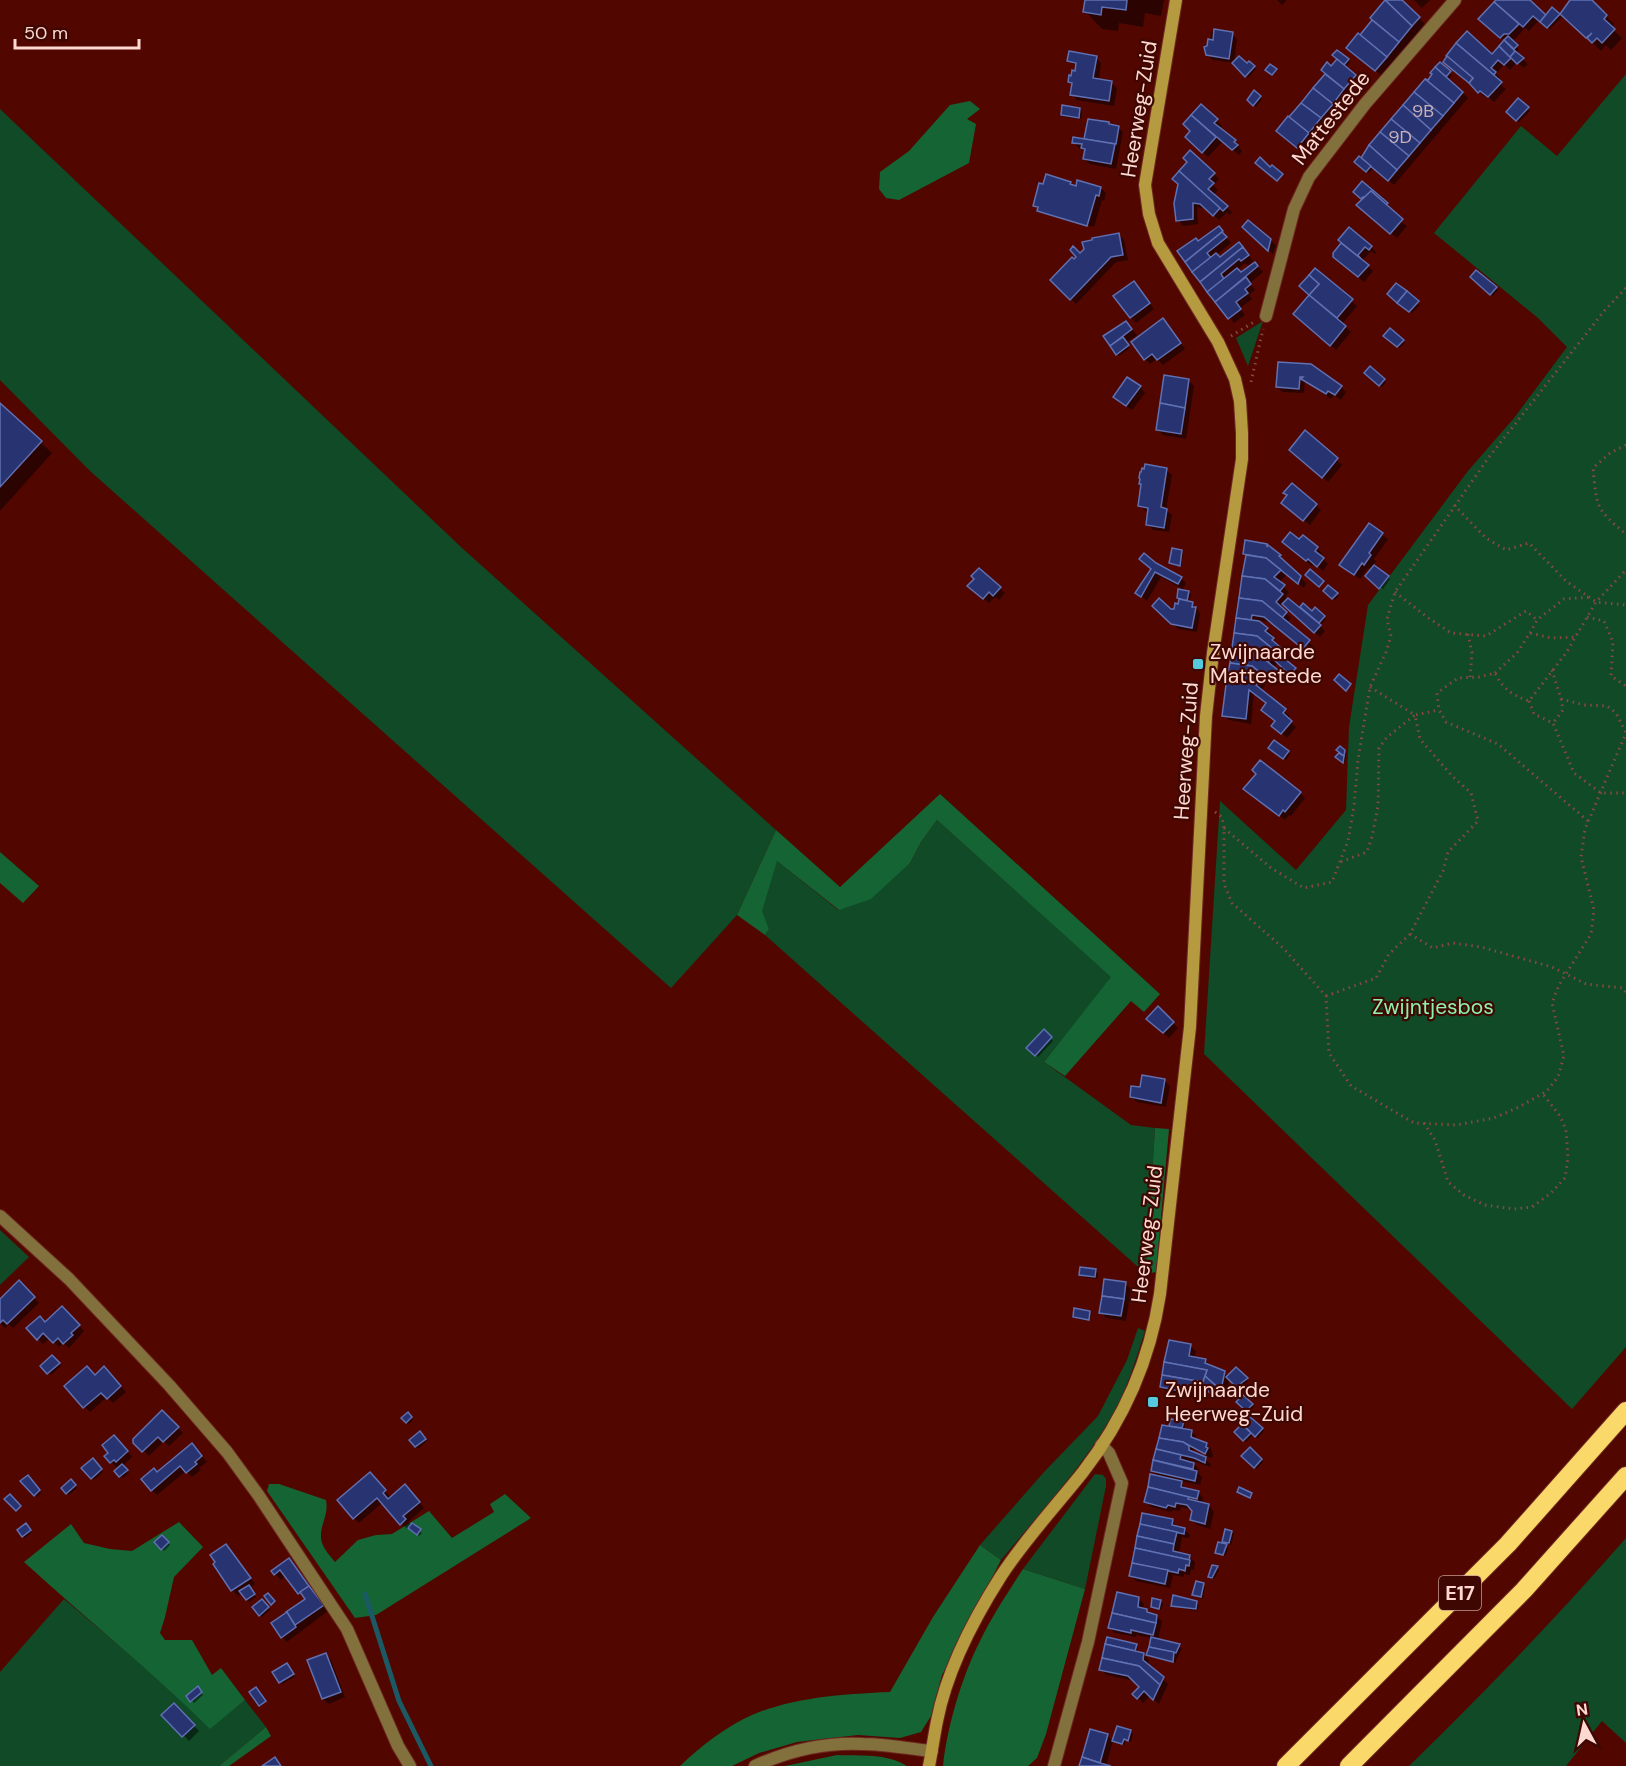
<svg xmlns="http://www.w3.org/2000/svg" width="1626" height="1766" font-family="'DM Sans',sans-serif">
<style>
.green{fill:#104a27}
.forest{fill:#146434}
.shadow{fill:#0007}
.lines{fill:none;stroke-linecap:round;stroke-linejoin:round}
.stream{stroke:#1b5a65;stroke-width:5}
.building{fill:#283471;stroke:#5f70b3;stroke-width:1.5}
.street-casing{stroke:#6d2921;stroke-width:14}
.secondary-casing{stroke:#6d2921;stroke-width:14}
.highway-casing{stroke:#6d2921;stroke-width:20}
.path{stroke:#874942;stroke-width:3;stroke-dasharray:1.5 4.5;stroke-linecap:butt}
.street{stroke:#82713c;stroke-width:12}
.secondary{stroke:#b69a40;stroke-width:12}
.highway{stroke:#fad86a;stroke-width:18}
.poi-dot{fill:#55cadf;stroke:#3e0702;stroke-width:2}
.labels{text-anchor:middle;stroke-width:4.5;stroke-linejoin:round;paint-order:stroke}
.number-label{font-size:18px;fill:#c8b0b9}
.shield{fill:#3e0702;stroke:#c49a93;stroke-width:1.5}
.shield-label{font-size:20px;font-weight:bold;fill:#fed9d1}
.street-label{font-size:21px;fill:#fed9d1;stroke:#3e0702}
.poi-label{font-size:21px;fill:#fed9d1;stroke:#3e0702;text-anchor:start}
.park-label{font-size:21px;fill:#8ef2ab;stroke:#3e0702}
</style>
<rect width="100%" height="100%" fill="#510700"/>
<g class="green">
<polygon points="1626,74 1626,1347 1572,1409 1204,1054 1220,801 1296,870 1346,810 1349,727 1368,605 1468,471 1514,418 1567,347 1538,318 1434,233 1521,126 1557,156"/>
<polygon points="0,109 462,548 776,830 737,915 671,988 90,471 0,380"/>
<polygon points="1263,321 1248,366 1236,338"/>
<polygon points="937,820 1112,977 1044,1062 1131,1125 1155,1128 1146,1274 765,935 769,929 761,911 776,860 838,910 910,863 921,842"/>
<polygon points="0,1230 29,1257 0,1285"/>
<path d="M1138,1328L1145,1331C1135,1362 1126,1393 1109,1421C1079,1471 1038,1515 1001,1560L980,1545L1044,1472L1098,1416L1127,1360Z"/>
<polygon points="1095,1474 1103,1475 1106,1479 1106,1486 1085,1589 1023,1569"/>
<path d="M1626,1538V1743L1602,1721L1566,1766H1409C1484,1693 1557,1617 1626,1538Z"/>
<polygon points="64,1599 168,1687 210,1728 245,1700 266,1727 219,1766 0,1766 0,1672"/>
</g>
<g class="forest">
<polygon points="970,101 980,109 967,119 976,124 969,163 899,200 886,198 879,189 880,172 909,151 950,105"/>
<polygon points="940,794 1160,994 1144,1012 1131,1001 1065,1076 1044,1062 1111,977 937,820 921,842 910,863 871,899 839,910 777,861 762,911 769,929 765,935 737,915 776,830 840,887"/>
<polygon points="0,852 39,886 23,903 0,883"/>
<polygon points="1155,1128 1169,1129 1156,1272 1146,1274"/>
<path d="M269,1484H279L326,1500C329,1515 320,1524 321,1538C321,1546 330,1556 335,1562L358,1540L376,1535L392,1534L429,1511L452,1538L494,1512L490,1504L505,1494L531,1518L376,1615L355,1618L267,1491Z"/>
<path d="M179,1522L203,1547L174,1577L165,1617L160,1633L165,1640H192L212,1675L221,1668L245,1700L210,1729C151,1670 85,1618 24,1562L71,1524L84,1543L110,1549L132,1551Z"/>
<path d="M980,1545L1001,1560L942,1675L931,1716L921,1732L900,1738L858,1735L797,1742L759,1753L732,1766H680C701,1746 725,1727 752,1715C794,1697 845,1694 890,1692L933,1617Z"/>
<path d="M1023,1569L1085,1589L1046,1734L1037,1758L1028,1766H943C947,1727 962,1676 980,1641C992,1616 1008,1592 1023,1569Z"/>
<polygon points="266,1727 271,1736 229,1766 219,1766"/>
<path d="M837,1755C861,1756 886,1753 907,1766H785Z"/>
</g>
<g class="shadow">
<polygon points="1086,0 1164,0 1161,16 1145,13 1143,27 1119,23 1118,31 1102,29 1085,11"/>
<polygon points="1277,0 1287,0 1282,5"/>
<polygon points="1387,0 1400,0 1425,24 1381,75 1354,53 1360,37 1374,20"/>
<polygon points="1414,0 1430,0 1422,8"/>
<polygon points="1498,0 1528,0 1546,17 1552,9 1562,17 1550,29 1539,20 1529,31 1525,28 1515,39 1509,39 1519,49 1516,53 1528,64 1524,68 1517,62 1510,70 1504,64 1496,74 1500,78 1498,81 1506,89 1494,102 1486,95 1484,97 1448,55 1467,33 1492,56 1505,41 1481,19"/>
<polygon points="1573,0 1589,0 1614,24 1611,28 1622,38 1611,50 1606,45 1601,51 1570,22"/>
<polygon points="1212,31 1215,34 1232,34 1237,39 1234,63 1213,60 1207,55"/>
<polygon points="1337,52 1350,62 1345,68 1360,81 1303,152 1283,136 1290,119 1338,59"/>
<polygon points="1096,58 1101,63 1099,80 1111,82 1117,88 1114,106 1077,100 1072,95 1073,86 1069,82 1076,72 1077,66 1069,61"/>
<polygon points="1234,63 1247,65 1249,63 1256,69 1248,78"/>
<polygon points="1440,64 1452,75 1448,80 1468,98 1394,185 1374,167 1369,173 1356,162 1361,160 1428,82"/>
<polygon points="1255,92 1262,99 1256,107 1249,100"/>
<polygon points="1518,100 1530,111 1519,122 1508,112"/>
<polygon points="1201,106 1222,126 1219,129 1240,147 1239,148 1242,151 1239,155 1223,141 1208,157 1187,137 1192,131 1185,124"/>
<polygon points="1080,109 1082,112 1081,119 1064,117 1062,114"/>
<polygon points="1108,123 1118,127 1123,132 1116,169 1090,164 1084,159 1086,151 1079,148 1073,142 1086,141"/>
<polygon points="1190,152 1219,179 1213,185 1218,190 1213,195 1232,212 1229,215 1227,212 1219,220 1207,209 1197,207 1198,224 1183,226 1178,220 1180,184 1189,162"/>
<polygon points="1070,183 1074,187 1101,188 1106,193 1104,201 1102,200 1094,227 1039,210 1034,205"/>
<polygon points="1355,192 1407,226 1397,238 1363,210 1364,199"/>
<polygon points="1218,228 1231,243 1216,255 1220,259 1244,249 1253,261 1248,265 1245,263 1237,270 1241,274 1255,264 1263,272 1250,283 1255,290 1249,295 1252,299 1240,308 1245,315 1234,323 1179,252 1198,243"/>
<polygon points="1249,232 1270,240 1276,245 1273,254"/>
<polygon points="1119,235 1124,240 1128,260 1116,262 1076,304 1052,280 1074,261"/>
<polygon points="1343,243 1371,247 1376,252 1375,254 1371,251 1362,261 1373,271 1364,282 1340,262 1334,254"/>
<polygon points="1315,270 1357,306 1342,324 1351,332 1336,350 1295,314 1311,295"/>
<polygon points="1476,272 1498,290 1493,296 1472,277"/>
<polygon points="1396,285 1420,305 1412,313 1389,294"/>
<polygon points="1139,288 1154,309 1136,323 1131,317"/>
<polygon points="1168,325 1185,349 1163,365 1157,359 1150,364 1145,359"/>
<polygon points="1131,328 1137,335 1126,343 1130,348 1119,356 1105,337"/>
<polygon points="1390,331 1405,343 1400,348 1385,336"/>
<polygon points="1279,364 1341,387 1346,392 1341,400 1334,395 1331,399 1305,380 1304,393 1282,392 1277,386"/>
<polygon points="1370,368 1386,382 1382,387 1366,373"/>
<polygon points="1189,381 1194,386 1186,439 1163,435 1157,429"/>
<polygon points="1140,387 1145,393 1132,410 1120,402"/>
<polygon points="0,405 52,453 0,511"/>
<polygon points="1305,432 1342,465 1328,482 1296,455"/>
<polygon points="1146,470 1166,470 1172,475 1166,510 1172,515 1169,532 1153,530 1147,524 1149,512 1145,511 1140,506"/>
<polygon points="1292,485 1321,510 1310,525 1288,508"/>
<polygon points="1370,526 1388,539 1374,559 1376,561 1373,566 1390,579 1383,589 1369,578 1371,570 1368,568 1360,579 1347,570"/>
<polygon points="1299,541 1317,548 1322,553 1320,556 1328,564 1323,571 1314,563 1312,566 1289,547"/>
<polygon points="1267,545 1306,583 1304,588 1287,574 1279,583 1289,592 1285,597 1300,609 1304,605 1312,613 1315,610 1326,619 1320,626 1325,631 1320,637 1284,604 1280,608 1291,618 1287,624 1314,647 1309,653 1271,622 1254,620 1272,634 1270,637 1291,659 1288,663 1300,674 1296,679 1278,662 1273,668 1292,685 1291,686 1282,678 1276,685 1269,679 1261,691 1290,716 1288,719 1296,727 1287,738 1279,731 1277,722 1268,704 1254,693 1251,724 1229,720 1224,715 1247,557 1244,554"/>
<polygon points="1181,552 1183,554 1181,567 1173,565 1171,563"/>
<polygon points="1155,564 1181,578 1186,583 1183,589 1161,577 1147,601 1137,593"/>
<polygon points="979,570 1005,593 999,600 995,597 989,603 974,591 976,579"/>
<polygon points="1325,591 1337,594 1339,596 1335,600"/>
<polygon points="1188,592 1191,594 1189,602 1197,608 1200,614 1197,632 1178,629 1154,606 1175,611 1180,606 1181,600 1178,598"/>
<polygon points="1340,748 1346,754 1345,763 1337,757 1341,753"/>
<polygon points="1272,750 1288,752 1290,754 1286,760"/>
<polygon points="1300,793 1305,798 1291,816 1289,815 1285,820 1250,794"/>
<polygon points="1158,1008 1178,1028 1169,1038 1153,1024"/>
<polygon points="1044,1031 1053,1041 1038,1057 1028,1048"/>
<polygon points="1164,1080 1170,1086 1166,1107 1137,1102 1131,1097 1141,1089"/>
<polygon points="1095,1270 1098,1273 1097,1279 1083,1277 1080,1275"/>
<polygon points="19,1283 39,1303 13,1328 9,1324 5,1328 0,1323 0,1301"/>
<polygon points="1125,1284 1131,1289 1126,1321 1106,1318 1101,1312"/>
<polygon points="62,1308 84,1331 69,1348 64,1343 59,1347 50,1338 43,1344 28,1329 46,1324"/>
<polygon points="1089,1312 1091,1315 1090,1321 1077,1319 1074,1316"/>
<polygon points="1190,1346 1196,1351 1194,1359 1205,1361 1228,1377 1236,1369 1248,1381 1240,1389 1229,1378 1226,1394 1224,1392 1219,1397 1217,1395 1215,1396 1208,1389 1206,1393 1195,1391 1194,1397 1167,1392 1161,1387"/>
<polygon points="52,1357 61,1366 51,1375 42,1366"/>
<polygon points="109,1374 126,1392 113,1403 107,1397 90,1412 85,1407 95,1376"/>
<polygon points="1243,1397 1254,1407 1249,1412 1238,1402"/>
<polygon points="162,1412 183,1433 169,1446 164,1441 149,1456 135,1442"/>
<polygon points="408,1414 413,1420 409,1424 403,1418"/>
<polygon points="1248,1417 1264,1431 1258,1438 1254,1434 1246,1442 1236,1432"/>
<polygon points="1172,1420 1183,1422 1185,1425 1184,1430 1191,1431 1196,1436 1196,1440 1206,1444 1211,1449 1213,1455 1211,1458 1194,1449 1194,1453 1205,1459 1211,1464 1210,1467 1190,1460 1199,1469 1198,1473 1202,1477 1200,1485 1180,1481 1187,1490 1198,1492 1203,1498 1202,1504 1208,1505 1214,1511 1210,1529 1197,1525 1191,1520 1194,1510 1181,1507 1180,1511 1173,1510 1171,1512 1151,1507 1146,1501 1160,1478 1153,1471 1163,1426 1170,1428"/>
<polygon points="420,1433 427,1441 418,1449 411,1440"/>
<polygon points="119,1442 132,1457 122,1466 129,1473 123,1478 116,1471 118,1469 106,1456"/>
<polygon points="1250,1449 1263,1462 1257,1469 1244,1456"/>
<polygon points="197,1450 207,1462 199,1468 201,1470 192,1477 186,1471 157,1495 152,1490 157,1474"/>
<polygon points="93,1460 103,1472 94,1480 83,1468"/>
<polygon points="27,1477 41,1493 37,1497 23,1481"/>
<polygon points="375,1480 391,1498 410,1491 424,1508 408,1522 422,1533 419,1536 409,1527 407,1529 383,1502 359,1523 354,1518"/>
<polygon points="71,1481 77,1488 69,1495 63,1489"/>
<polygon points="1172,1521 1177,1528 1184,1529 1190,1535 1189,1538 1182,1537 1179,1554 1189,1557 1195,1562 1194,1570 1191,1569 1190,1575 1184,1574 1184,1577 1173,1575 1170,1588 1136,1581 1131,1576"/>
<polygon points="26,1525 32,1532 25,1538 19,1531"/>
<polygon points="1231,1532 1234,1534 1231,1545 1226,1543 1224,1541"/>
<polygon points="162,1537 170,1545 164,1551 156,1542"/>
<polygon points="1219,1544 1229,1548 1225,1556 1216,1552"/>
<polygon points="231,1551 255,1584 249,1588 256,1597 249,1602 242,1593 238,1596 232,1590 215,1565"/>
<polygon points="294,1565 328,1611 287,1642 282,1637 306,1600 286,1575 281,1580 273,1571"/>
<polygon points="1217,1568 1219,1570 1214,1579 1212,1579 1210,1577"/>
<polygon points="1203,1584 1205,1587 1203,1599 1196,1597 1194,1595"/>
<polygon points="1139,1599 1144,1604 1143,1609 1157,1616 1162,1621 1158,1640 1182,1648 1175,1663 1148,1655 1152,1638 1136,1635 1136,1637 1115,1633 1110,1628"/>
<polygon points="262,1601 270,1610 262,1617 254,1608"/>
<polygon points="1160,1601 1163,1604 1161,1610 1152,1607"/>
<polygon points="1196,1603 1199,1605 1197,1611 1175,1607 1173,1605"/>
<polygon points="1136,1645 1138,1648 1137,1653 1143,1654 1149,1660 1148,1666 1168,1684 1159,1704 1150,1696 1143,1703 1134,1694 1141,1687 1135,1681 1106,1675 1101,1669"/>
<polygon points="325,1655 331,1660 345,1697 329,1704 323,1699 309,1661"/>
<polygon points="289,1667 295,1677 282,1684 280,1682"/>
<polygon points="198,1688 203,1695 194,1703 188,1696"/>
<polygon points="174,1705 199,1731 189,1741 164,1715"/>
<polygon points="1130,1732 1133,1734 1131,1742 1126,1740 1124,1745 1114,1741"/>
<polygon points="1107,1735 1113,1741 1106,1766 1081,1766"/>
</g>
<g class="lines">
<polyline class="stream" points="365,1594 399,1701 431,1766"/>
</g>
<g class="building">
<polygon points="1085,0 1127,0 1126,10 1102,7 1101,15 1083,12"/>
<polygon points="1385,0 1402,0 1420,17 1412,26"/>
<polygon points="1385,0 1412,26 1399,42 1370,18"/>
<polygon points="1496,0 1530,0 1546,15 1540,22 1533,16 1523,27 1494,2"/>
<polygon points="1570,0 1592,0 1607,15 1604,19 1615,29 1602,43 1597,38 1592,43 1587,38 1592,33 1586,38 1560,14"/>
<polygon points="1494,2 1519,24 1509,34 1504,34 1500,38 1478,19"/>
<polygon points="1552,7 1560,14 1547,28 1540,22"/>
<polygon points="1372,20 1399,42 1387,57 1360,35"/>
<polygon points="1214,29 1233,32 1229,59 1206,55 1204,47 1207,46 1208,39 1213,40"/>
<polygon points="1467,31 1492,54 1499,46 1510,57 1515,51 1524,58 1517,64 1511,58 1504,65 1498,60 1491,68 1496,72 1494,75 1456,43"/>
<polygon points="1358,33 1387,57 1375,71 1346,48"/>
<polygon points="1508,36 1518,45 1514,49 1504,40"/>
<polygon points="1504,40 1515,51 1510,57 1499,46"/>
<polygon points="1456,43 1502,82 1488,97 1480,91 1478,93 1469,83 1473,78 1446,56"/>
<polygon points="1337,50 1349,59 1344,65 1332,55"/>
<polygon points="1069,51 1097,56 1093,78 1112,81 1109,101 1070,95 1072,83 1068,82 1069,75 1071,76 1072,70 1075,71 1076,63 1067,61"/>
<polygon points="1239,56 1247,63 1249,61 1255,66 1245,77 1232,63"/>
<polygon points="1447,56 1473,78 1469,83 1443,62"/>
<polygon points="1337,59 1356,75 1344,89 1321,70 1327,62 1331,66"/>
<polygon points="1440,62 1451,71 1446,77 1435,67"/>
<polygon points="1270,64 1277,69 1272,75 1265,70"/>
<polygon points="1435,67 1463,92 1454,103 1425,79 1428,80 1432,74 1430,73"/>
<polygon points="1325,74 1344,89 1333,104 1313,88"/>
<polygon points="1425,79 1454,103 1443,116 1414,92"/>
<polygon points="1313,88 1333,104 1321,118 1301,103"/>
<polygon points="1254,90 1261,96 1253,106 1247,100"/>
<polygon points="1414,92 1443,116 1431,130 1403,105"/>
<polygon points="1518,98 1529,107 1516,121 1506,112"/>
<polygon points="1301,103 1321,118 1309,133 1289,117"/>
<polygon points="1201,104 1218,119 1214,123 1236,140 1234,142 1238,145 1232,150 1191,115"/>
<polygon points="1062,105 1080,108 1079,118 1061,115"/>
<polygon points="1403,105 1431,130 1420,143 1391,119"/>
<polygon points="1191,115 1216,137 1202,153 1185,137 1190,131 1183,124"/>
<polygon points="1288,116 1309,133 1297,148 1276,131"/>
<polygon points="1088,119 1109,122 1109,124 1119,126 1116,144 1084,139"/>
<polygon points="1391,119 1420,143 1409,156 1380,132"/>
<polygon points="1380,132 1409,156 1397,170 1369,145"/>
<polygon points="1073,137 1115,144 1111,164 1083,159 1085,149 1081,148 1082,144 1072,143"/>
<polygon points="1369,145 1397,170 1388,181 1361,158"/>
<polygon points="1190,150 1215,173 1209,179 1214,183 1208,189 1228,206 1223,211 1179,171 1187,162 1183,158"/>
<polygon points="1359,156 1371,166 1366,172 1354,162"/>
<polygon points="1260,157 1270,167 1272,165 1283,174 1277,181 1255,163"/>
<polygon points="1179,171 1220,208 1213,216 1200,204 1193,203 1193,219 1176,221 1174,203 1178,184 1172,179"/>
<polygon points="1046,174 1071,182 1070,184 1076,186 1077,180 1101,187 1099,196 1096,195 1087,226 1037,211 1038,207 1033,206 1039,183 1043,184"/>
<polygon points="1362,181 1388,203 1386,205 1371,191 1365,198 1363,197 1361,199 1353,192"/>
<polygon points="1371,191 1403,219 1390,234 1356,205"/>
<polygon points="1248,220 1271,239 1268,251 1242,227"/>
<polygon points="1219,226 1223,231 1185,262 1177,251 1196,238 1198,241"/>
<polygon points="1349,227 1372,246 1369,250 1365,247 1358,255 1361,259 1338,240"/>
<polygon points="1222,232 1227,237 1207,253 1211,258 1192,272 1185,262"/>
<polygon points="1119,233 1123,255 1111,257 1070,300 1050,280 1072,257 1074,259 1076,257 1070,250 1073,246 1080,253 1084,249 1082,242 1092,240 1092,238"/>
<polygon points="1239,242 1243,247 1200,282 1192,272 1216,253 1220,257"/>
<polygon points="1341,243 1369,265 1358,277 1333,257 1333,253"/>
<polygon points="1243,247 1249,255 1241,261 1239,259 1221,274 1224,279 1207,292 1200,282"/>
<polygon points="1255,262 1258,266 1215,302 1207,292 1237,268 1241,272"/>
<polygon points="1315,268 1353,299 1337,318 1309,295 1319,284 1309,275"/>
<polygon points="1476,270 1497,287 1490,295 1470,277"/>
<polygon points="1309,275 1319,284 1309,295 1299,286"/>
<polygon points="1246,277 1251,284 1245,289 1248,293 1236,302 1241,309 1228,319 1215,302"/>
<polygon points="1134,281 1150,303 1130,318 1113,296"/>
<polygon points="1396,283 1407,291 1397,303 1387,294"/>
<polygon points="1407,291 1419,301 1409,312 1397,303"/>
<polygon points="1309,295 1346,326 1330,346 1293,314"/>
<polygon points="1163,318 1181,343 1157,360 1152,354 1144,360 1131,342"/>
<polygon points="1126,321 1132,329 1110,346 1103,336"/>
<polygon points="1390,328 1404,340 1397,347 1383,336"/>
<polygon points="1123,337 1129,345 1116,355 1110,346"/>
<polygon points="1278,362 1311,364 1342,386 1335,395 1328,391 1326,394 1301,379 1303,377 1300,377 1299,389 1276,387"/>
<polygon points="1370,366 1385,379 1379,386 1364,373"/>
<polygon points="1164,375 1189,379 1185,408 1160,403"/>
<polygon points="1127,377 1141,386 1126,406 1113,397"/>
<polygon points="0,403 42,441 0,487"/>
<polygon points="1160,403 1185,408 1181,434 1156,430"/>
<polygon points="1305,430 1338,458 1322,478 1289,450"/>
<polygon points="1145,464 1167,468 1161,507 1167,509 1164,528 1146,525 1148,508 1138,506 1141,484 1139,484 1140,479 1139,478 1140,472 1141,472 1142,468 1144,469"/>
<polygon points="1292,483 1317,504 1303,521 1281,503 1287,495 1283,493"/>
<polygon points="1369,523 1383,533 1369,553 1371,555 1364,565 1362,563 1354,575 1339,565"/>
<polygon points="1290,532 1299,539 1303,535 1318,547 1315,551 1324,558 1317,567 1308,559 1306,561 1282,542"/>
<polygon points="1245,540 1267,544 1267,547 1268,545 1281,555 1279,556 1301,576 1298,584 1266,558 1243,554"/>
<polygon points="1172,548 1182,550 1180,566 1169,563"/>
<polygon points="1144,553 1156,563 1182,577 1178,584 1155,572 1141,597 1135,593 1151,569 1139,559"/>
<polygon points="1246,555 1266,558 1281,570 1274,577 1285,585 1280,591 1265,579 1242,576"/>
<polygon points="1374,565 1389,576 1379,589 1365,576"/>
<polygon points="979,568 1001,587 993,596 989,592 983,599 967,586 974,579 971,576"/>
<polygon points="1310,569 1324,581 1319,587 1305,575"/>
<polygon points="1242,576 1265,579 1283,594 1276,602 1287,612 1282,618 1262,601 1239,598"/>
<polygon points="1328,585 1338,593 1332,599 1323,591"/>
<polygon points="1178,589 1189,591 1187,601 1177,598"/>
<polygon points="1159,598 1171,609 1174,609 1175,603 1178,604 1179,599 1193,602 1192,607 1196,607 1192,628 1171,624 1152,606"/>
<polygon points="1239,598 1262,601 1310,640 1303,649 1264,617 1252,615 1251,620 1236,618"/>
<polygon points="1288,598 1321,625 1314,633 1282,604"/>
<polygon points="1303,603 1312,611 1315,607 1325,616 1319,623 1300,607"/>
<polygon points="1236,618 1259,621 1268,628 1265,631 1274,638 1272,640 1287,653 1283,658 1257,636 1234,633"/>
<polygon points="1234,633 1257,636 1296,668 1290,675 1272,658 1268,662 1254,651 1232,648"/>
<polygon points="1232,648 1254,651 1288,678 1285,682 1276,674 1270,681 1252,666 1230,663"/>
<polygon points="1230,663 1252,666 1263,675 1259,680 1260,681 1256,685 1252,682 1227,677"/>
<polygon points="1339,674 1351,684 1346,691 1334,680"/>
<polygon points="1227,677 1252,682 1286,709 1283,713 1292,721 1281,734 1271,726 1275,721 1261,710 1266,703 1249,690 1246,719 1222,716"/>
<polygon points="1274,740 1289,751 1283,759 1268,748"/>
<polygon points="1340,746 1345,750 1344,756 1336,750"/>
<polygon points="1339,753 1344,756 1343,763 1335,757"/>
<polygon points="1260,760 1301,792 1285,812 1283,810 1279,816 1243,789 1256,774 1252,770"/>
<polygon points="1158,1006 1174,1022 1163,1033 1146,1019"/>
<polygon points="1044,1029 1052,1037 1035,1056 1026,1048"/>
<polygon points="1142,1075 1165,1079 1161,1103 1130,1097 1131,1086 1140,1087"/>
<polygon points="1080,1267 1096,1269 1095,1277 1079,1275"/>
<polygon points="1104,1279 1126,1282 1124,1299 1102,1296"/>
<polygon points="19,1280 35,1297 7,1324 3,1320 0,1323 0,1299"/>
<polygon points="1102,1296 1124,1299 1121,1316 1099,1313"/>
<polygon points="62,1306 80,1325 71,1333 73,1335 63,1344 58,1338 53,1343 43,1333 37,1340 26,1328 40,1316 45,1322"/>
<polygon points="1074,1308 1090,1311 1089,1320 1073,1317"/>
<polygon points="1169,1340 1191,1344 1189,1356 1206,1359 1205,1363 1225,1371 1221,1390 1205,1376 1207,1370 1164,1362"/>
<polygon points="52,1355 60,1363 47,1374 40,1366"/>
<polygon points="1164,1362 1207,1370 1203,1382 1162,1375"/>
<polygon points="87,1366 95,1375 104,1366 121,1386 107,1399 101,1393 83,1408 64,1386"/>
<polygon points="1236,1367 1248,1378 1236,1387 1226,1377"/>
<polygon points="1162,1375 1203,1382 1201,1388 1190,1386 1189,1393 1160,1387"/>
<polygon points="1205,1376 1225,1394 1223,1396 1219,1393 1216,1396 1214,1394 1212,1395 1202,1385"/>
<polygon points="1243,1395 1253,1404 1246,1411 1236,1402"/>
<polygon points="162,1410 179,1427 163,1442 158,1437 142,1452 133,1443 133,1439"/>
<polygon points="408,1412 412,1417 406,1423 401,1418"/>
<polygon points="1248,1415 1263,1428 1255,1437 1241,1423"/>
<polygon points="1171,1419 1184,1421 1182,1428 1169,1426"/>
<polygon points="1242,1424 1251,1433 1243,1441 1234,1432"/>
<polygon points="1162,1425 1192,1430 1191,1437 1207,1443 1206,1447 1208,1448 1205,1454 1183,1442 1159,1438"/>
<polygon points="420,1431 426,1439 415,1447 409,1440"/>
<polygon points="114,1435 128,1451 116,1462 114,1460 110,1463 104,1456 108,1453 102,1445"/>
<polygon points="1159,1438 1183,1442 1189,1446 1189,1450 1206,1457 1205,1463 1194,1458 1156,1449"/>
<polygon points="192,1443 202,1456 195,1462 197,1464 186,1473 180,1466 151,1491 141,1479 154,1468 157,1472"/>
<polygon points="1250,1447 1262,1459 1254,1468 1241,1456"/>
<polygon points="1156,1449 1181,1455 1180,1459 1194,1463 1193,1469 1153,1460"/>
<polygon points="93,1458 102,1469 91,1479 81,1468"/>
<polygon points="1153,1460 1197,1471 1195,1481 1151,1471"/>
<polygon points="122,1464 128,1470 119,1477 114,1471"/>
<polygon points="370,1472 386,1490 383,1493 388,1499 405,1484 420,1502 403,1516 406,1519 400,1525 377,1498 353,1519 337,1500"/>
<polygon points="1150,1474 1182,1481 1181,1487 1199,1491 1197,1499 1148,1487"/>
<polygon points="28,1475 40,1490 34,1496 20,1481"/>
<polygon points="71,1479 76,1485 66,1494 61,1488"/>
<polygon points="1148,1487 1189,1497 1188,1499 1209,1504 1205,1524 1190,1520 1192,1511 1187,1505 1176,1503 1175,1507 1168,1505 1166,1508 1144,1502"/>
<polygon points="1239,1487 1252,1493 1250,1498 1237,1492"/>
<polygon points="10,1494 21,1506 16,1511 4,1499"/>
<polygon points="1142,1513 1173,1519 1172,1525 1185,1528 1184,1534 1140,1524"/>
<polygon points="26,1523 31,1530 22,1537 17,1530"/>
<polygon points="412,1523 421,1529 417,1535 408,1528"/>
<polygon points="1140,1524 1177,1532 1174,1544 1137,1536"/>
<polygon points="1225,1529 1232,1531 1229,1543 1222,1542"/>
<polygon points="162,1535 169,1542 161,1550 154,1542"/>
<polygon points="1137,1536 1174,1544 1173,1551 1190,1555 1189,1560 1135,1548"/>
<polygon points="1218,1542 1227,1544 1223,1555 1215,1553"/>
<polygon points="226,1544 251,1578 231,1591 213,1564 215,1562 210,1555"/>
<polygon points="1135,1548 1190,1560 1189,1566 1186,1565 1185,1571 1179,1569 1178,1573 1132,1563"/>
<polygon points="289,1558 309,1586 298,1594 280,1570 274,1575 271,1571"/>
<polygon points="1132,1563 1168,1570 1165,1584 1129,1576"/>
<polygon points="1212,1565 1218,1566 1212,1578 1208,1577"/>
<polygon points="1196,1581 1204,1583 1201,1597 1192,1595"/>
<polygon points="249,1585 255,1594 246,1600 239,1591"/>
<polygon points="309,1586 324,1605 295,1625 286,1612 305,1599 300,1592"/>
<polygon points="1117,1592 1139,1597 1138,1607 1147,1609 1147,1612 1157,1615 1156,1623 1112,1613"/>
<polygon points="268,1593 275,1601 271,1605 264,1596"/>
<polygon points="1173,1595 1197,1601 1196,1609 1171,1606"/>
<polygon points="1152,1598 1161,1600 1159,1609 1151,1607"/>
<polygon points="262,1599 269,1607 259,1616 252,1607"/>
<polygon points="287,1612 296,1627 281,1638 271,1623"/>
<polygon points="1112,1613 1156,1623 1153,1635 1131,1630 1131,1633 1108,1628"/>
<polygon points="1107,1637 1137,1644 1135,1651 1105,1644"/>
<polygon points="1151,1637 1180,1644 1176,1653 1149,1647"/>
<polygon points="1105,1644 1144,1653 1143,1660 1164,1677 1160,1685 1139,1666 1102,1658"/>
<polygon points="1149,1647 1174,1652 1173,1662 1146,1655"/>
<polygon points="326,1653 341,1692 322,1699 307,1660"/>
<polygon points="1102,1658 1139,1666 1160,1685 1153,1700 1144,1691 1137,1699 1132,1694 1139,1687 1128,1676 1099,1670"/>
<polygon points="287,1663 294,1674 279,1683 272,1672"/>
<polygon points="198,1686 202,1692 190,1702 186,1696"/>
<polygon points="256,1687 266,1701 259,1706 249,1692"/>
<polygon points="174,1703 195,1725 182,1737 161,1715"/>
<polygon points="1117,1726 1131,1730 1128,1741 1124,1739 1122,1744 1112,1741"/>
<polygon points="1090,1729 1108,1734 1100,1763 1082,1757"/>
<polygon points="275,1757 281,1766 262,1766"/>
<polygon points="1082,1757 1100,1763 1111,1766 1079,1766"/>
</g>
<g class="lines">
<defs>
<g id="street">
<polyline points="1266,316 1294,209 1309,177 1365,104 1455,0"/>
<polyline points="0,1216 69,1279 169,1385 227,1452 259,1496 347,1629 398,1746 410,1766"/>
<path d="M755,1766C788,1751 826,1742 863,1744C886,1744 909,1749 932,1751"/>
<polyline points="1054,1766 1088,1642 1122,1483 1109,1453 1101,1445"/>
</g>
<path id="secondary" d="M929,1766C932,1751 934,1736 937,1721C947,1669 973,1620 1001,1576C1025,1539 1056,1506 1083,1472C1124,1419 1150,1360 1160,1294L1190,1027L1206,716L1213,653L1242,459V433L1240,401L1235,379L1218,342L1158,243L1149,214L1145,185L1176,0"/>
<g id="highway">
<polyline points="1286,1766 1508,1544 1626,1411"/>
<polyline points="1349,1766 1524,1590 1626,1476"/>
</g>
</defs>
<use href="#street" class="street-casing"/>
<use href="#secondary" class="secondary-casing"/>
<use href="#highway" class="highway-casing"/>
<g class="path">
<polyline points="1231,336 1254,322"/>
<polyline points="1251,382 1263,329"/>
<path d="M1626,445L1610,453L1593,468C1597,508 1595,508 1626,534"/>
<polyline points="1454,505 1486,538 1506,550 1529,543 1566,581 1596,602 1626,605"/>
<polyline points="1395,592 1427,617 1451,633 1486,636 1526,611 1537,620"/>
<polyline points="1587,617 1604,621 1613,642 1611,676 1626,686"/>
<polyline points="1530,633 1537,620 1564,599 1591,597"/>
<polyline points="1468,634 1472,653 1470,677"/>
<polyline points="1552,670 1561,699 1563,710 1553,723"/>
<polyline points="1495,673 1517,653 1530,633 1551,638 1575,637"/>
<polyline points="1370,687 1415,715 1439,710"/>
<polyline points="1561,699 1584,705 1607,706 1616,713 1626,733"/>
<polyline points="1529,701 1534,714 1553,723 1574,773 1601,793 1626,793"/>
<polyline points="1215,812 1222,817 1224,828 1224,884 1232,903 1283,948 1326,996 1329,1053 1351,1086 1414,1123 1456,1125 1494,1118 1519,1107 1547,1091 1558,1077 1564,1056 1552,1003 1559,985 1591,934 1594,910 1581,857 1585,829 1626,733"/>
<path d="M1588,821L1498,744L1446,722L1439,710L1437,693L1458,678L1479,677L1495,673C1503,689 1512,695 1529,701L1566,653L1596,602L1626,570"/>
<polyline points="1224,828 1271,868 1304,888 1332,882 1348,841 1354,806 1358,760 1370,687 1386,652 1391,636 1387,619 1395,592 1489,457 1605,310 1626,288"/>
<polyline points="1410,934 1433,948 1453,943 1481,947 1552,967 1586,984 1623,988 1626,992"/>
<polyline points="1326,996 1376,978 1389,954 1410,934 1443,871 1448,852 1478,821 1471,793 1452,776 1420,739 1415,715 1387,737 1379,748 1378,806 1372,837 1367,852 1340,862"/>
<polyline points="1424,1123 1435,1140 1448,1182 1464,1195 1485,1205 1514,1209 1532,1207 1551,1193 1565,1178 1568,1158 1566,1130 1560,1116 1542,1093"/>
</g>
<use href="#street" class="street"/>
<use href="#secondary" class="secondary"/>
<use href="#highway" class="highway"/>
</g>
<g class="poi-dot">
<rect x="1192" y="658" width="12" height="12" rx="3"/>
<rect x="1147" y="1396" width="12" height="12" rx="3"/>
</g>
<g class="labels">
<g class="number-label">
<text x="1423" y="117">9B</text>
<text x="1400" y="143">9D</text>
</g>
<rect class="shield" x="1439" y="1576" width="42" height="34" rx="4.5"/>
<g class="shield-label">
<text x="1460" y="1600">E17</text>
</g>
<g class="street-label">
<text transform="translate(1139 109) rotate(-81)" y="7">Heerweg-Zuid</text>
<text transform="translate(1331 118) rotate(-52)" y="7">Mattestede</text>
<text transform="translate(1186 751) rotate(-86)" y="7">Heerweg-Zuid</text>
<text transform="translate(1147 1234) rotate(-83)" y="7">Heerweg-Zuid</text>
</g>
<g class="poi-label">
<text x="1210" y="659">Zwijnaarde<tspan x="1210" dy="24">Mattestede</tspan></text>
<text x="1165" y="1397">Zwijnaarde<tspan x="1165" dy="24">Heerweg-Zuid</tspan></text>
</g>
<g class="park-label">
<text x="1433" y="1014">Zwijntjesbos</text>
</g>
</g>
<g transform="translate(1584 1724) rotate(352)" stroke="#3e0702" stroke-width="4.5" paint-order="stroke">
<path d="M0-4.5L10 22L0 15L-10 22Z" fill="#fed9d1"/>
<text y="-9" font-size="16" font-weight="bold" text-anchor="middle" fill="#fed9d1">N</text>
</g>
<path d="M15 39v9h124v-9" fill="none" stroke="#fed9d1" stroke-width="3"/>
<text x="24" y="39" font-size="18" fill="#fed9d1" stroke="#3e0702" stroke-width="4.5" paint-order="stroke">50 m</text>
</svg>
